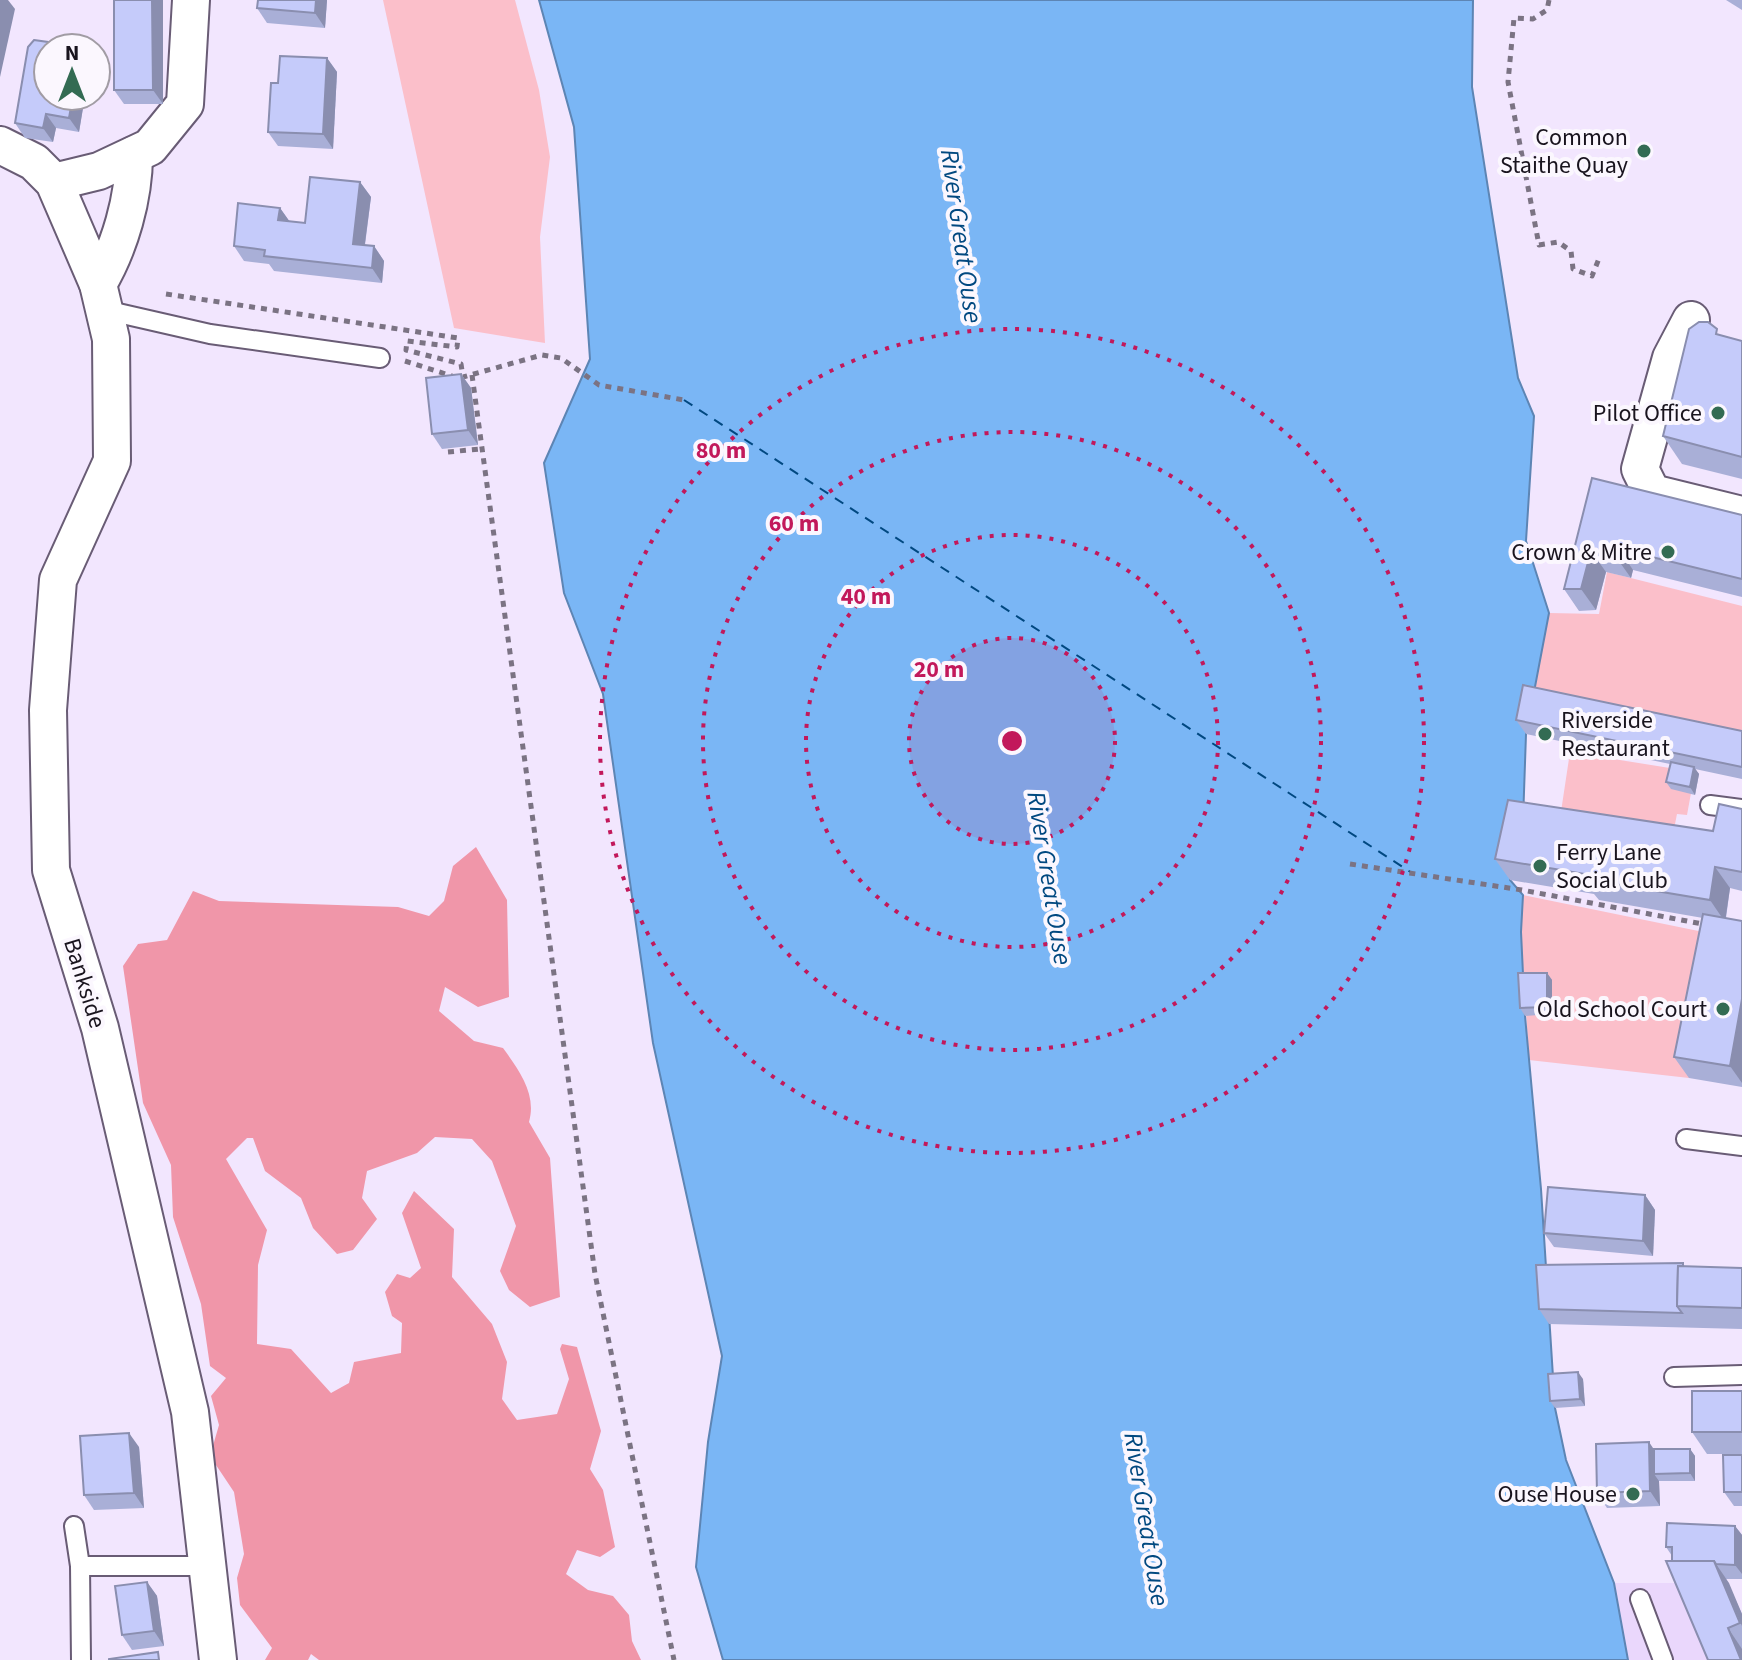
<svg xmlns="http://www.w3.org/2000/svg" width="1742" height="1660" font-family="'Source Sans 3',sans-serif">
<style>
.built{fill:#ead7fc}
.green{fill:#fbbfca}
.forest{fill:#f096a9}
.water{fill:#7ab6f5;stroke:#5d85b4;stroke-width:2}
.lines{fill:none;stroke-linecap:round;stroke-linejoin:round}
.ferry{stroke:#014880;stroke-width:2;stroke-dasharray:10 8;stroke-linecap:butt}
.lane-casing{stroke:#695c75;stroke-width:22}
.street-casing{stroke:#695c75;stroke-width:40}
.path{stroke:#7b7383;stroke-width:5;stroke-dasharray:6 6;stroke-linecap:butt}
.lane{stroke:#fff;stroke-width:18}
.street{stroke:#fff;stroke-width:36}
.wall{fill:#a9afd7}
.shaded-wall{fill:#8a8eaf}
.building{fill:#c5cbfa;stroke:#8a8eaf;stroke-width:2}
.ring{fill:none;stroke:#c2185b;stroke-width:4;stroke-dasharray:4 8}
.poi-dot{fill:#336b53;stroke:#fbf7fe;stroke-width:3}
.labels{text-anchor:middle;stroke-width:8;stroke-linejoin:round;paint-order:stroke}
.poi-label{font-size:24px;fill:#19141e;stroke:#fbf7fe;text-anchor:end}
.street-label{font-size:24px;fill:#19141e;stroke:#fbf7fe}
.water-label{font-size:26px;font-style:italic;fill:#014880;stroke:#fbf7fe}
.centre{fill:#c2185b;stroke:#fbf7fe;stroke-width:4}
.ring-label{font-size:24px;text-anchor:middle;font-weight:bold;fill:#c2185b;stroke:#fbf7fe;stroke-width:8;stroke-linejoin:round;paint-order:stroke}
</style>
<rect width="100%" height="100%" fill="#f2e6fe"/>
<polygon class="built" points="1614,1583 1681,1583 1714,1660 1628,1660"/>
<g class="green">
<polygon points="383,0 515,0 539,90 550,157 540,237 545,343 454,328"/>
<polygon points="1607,572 1742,606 1742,744 1533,699 1549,613 1599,614"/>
<polygon points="1570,752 1676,769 1691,793 1687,815 1677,814 1671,844 1559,825"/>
<polygon points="1523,895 1718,935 1689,1078 1529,1060 1521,932"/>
</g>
<path class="forest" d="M476,847L507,900L509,997L478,1007L445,987L439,1011L474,1041L503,1048C519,1070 537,1094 529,1122L550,1158L560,1297L530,1307L509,1290L500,1271L516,1226L492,1161L472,1139L435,1137L417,1153L367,1171L362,1198L377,1219L353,1250L337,1254L313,1228L301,1198L265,1171L253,1138H247L226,1159L267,1230L258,1265L257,1344L291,1349L331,1393L349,1383L354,1362L401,1353L402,1323L392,1316L385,1292L397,1274L410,1278L421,1268L402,1213L414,1191L454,1229L452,1277L492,1324L507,1362L502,1399L517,1420L557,1414L569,1379L560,1349L562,1344L577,1347L601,1431L590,1469L603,1490L615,1547L600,1557L577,1550L566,1574L588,1590L613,1596L629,1615L632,1641L641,1660H319L311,1654L308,1660H265L272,1648L240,1605L237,1578L244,1554L234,1492L210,1456L219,1425L211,1396L226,1378L210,1366L201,1304L173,1217L171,1165L143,1103L123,966L138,944L167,940L193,891L219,901L398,907L429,916L444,901L453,866Z"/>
<polygon class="water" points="539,0 1473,0 1472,87 1518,378 1534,416 1526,541 1549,613 1526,734 1523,821 1510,880 1523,895 1521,932 1525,1016 1541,1189 1555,1408 1566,1460 1614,1583 1628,1660 723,1660 696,1567 708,1442 722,1356 653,1043 603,694 564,593 544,463 590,359 574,127"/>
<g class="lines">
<polyline class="ferry" points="684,400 1412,873"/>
<defs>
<g id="lane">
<polyline points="105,310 210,334 380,358"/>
<polyline points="1710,805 1742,809"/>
<polyline points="1686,1139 1742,1146"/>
<polyline points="1674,1377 1742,1375"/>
<polyline points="74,1526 80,1566 81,1660"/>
<polyline points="80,1566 207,1566"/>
<polyline points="1640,1599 1663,1660"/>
</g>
<g id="street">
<polyline points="0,145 34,162 54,182 98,284 111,339 112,461 58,580 48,710 51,870 100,1028 190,1412 218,1660"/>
<polyline points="54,182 99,171 150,147 185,104 191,0"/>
<path d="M98,284C120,247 134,198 134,155"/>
<polyline points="1691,320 1671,358 1640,469 1652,493 1742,515"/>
</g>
</defs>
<use href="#lane" class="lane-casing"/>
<use href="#street" class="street-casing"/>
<g class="path">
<polyline points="1549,0 1547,10 1533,19 1514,18 1508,82 1539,245 1558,242 1571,251 1573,269 1592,276 1600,256"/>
<polyline points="166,294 458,338 457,347 407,341 406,350 461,364 463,377 542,355 561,358 599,385 684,400"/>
<polyline points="405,361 452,376"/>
<polyline points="472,375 595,1274 674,1660"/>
<polyline points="448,452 480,449"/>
<polyline points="1350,864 1522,890 1708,925"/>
</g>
<use href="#lane" class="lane"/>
<use href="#street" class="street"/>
</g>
<g class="wall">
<polygon points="114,0 163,0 163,104 124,104 114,90"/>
<polygon points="258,0 327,0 325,28 267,23 257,8"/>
<polygon points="1726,0 1742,0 1742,10"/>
<polygon points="327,58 337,72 333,149 278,146 268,132 278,83"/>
<polygon points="48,96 85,96 79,132 56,128 53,142 25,138 15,123"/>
<polygon points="360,182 371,197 365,245 374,246 384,261 382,283 274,271 269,264 244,261 234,246 280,208 289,221 305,223"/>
<polygon points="1721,335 1742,341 1742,479 1682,464 1663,436"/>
<polygon points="461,374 471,388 478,445 442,449 432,434"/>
<polygon points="1592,478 1742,515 1742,597 1633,570 1631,578 1606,572 1596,610 1579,611 1564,589"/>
<polygon points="1516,720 1742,731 1742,779 1695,769 1699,774 1695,795 1671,789 1666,782 1670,764 1526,734"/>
<polygon points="1742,809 1742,891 1730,888 1726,918 1742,921 1742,1087 1689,1078 1674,1057 1703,918 1599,900 1594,894 1510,880 1495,859 1713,831"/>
<polygon points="1547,973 1552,980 1552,1014 1525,1016 1520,1008"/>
<polygon points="1645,1195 1655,1210 1653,1256 1554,1247 1544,1233"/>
<polygon points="1686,1267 1742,1268 1742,1329 1549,1324 1539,1309"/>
<polygon points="1583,1379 1585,1406 1555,1408 1550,1401"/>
<polygon points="1742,1391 1742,1454 1707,1454 1692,1432"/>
<polygon points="139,1447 144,1508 94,1510 84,1495"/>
<polygon points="1654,1449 1690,1449 1695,1456 1695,1481 1659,1481 1660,1506 1607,1508 1597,1493"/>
<polygon points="1742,1455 1742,1506 1734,1506 1724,1492"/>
<polygon points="1735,1526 1742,1535 1742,1579 1726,1579 1742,1614 1742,1660 1666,1547"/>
<polygon points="147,1582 157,1596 164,1646 132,1650 122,1635"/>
</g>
<g class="shaded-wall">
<polygon points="0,0 8,0 15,9 0,77"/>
<polygon points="152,0 163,0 163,104 153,90"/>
<polygon points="316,0 327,0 325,28 315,13"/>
<polygon points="327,58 337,72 333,149 323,134"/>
<polygon points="73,96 85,96 79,132 69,118"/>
<polygon points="46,114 56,128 53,142 43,128"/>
<polygon points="360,182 371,197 363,258 353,244"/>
<polygon points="280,208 290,222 278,220"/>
<polygon points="374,246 384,261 382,283 372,268"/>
<polygon points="461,374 471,388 478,445 468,430"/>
<polygon points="1619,549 1633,570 1631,578 1616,557"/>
<polygon points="1591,551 1606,572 1596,610 1581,589"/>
<polygon points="1694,767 1699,774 1695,795 1690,787"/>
<polygon points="1715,867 1730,888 1725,922 1710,900"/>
<polygon points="1547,973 1552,980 1552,1014 1547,1007"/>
<polygon points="1742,999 1742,1083 1730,1066"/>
<polygon points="1645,1195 1655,1210 1653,1256 1643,1241"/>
<polygon points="1578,1372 1583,1379 1585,1406 1580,1399"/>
<polygon points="129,1433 139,1447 144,1508 134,1493"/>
<polygon points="1649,1442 1659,1457 1654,1474 1659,1481 1660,1506 1650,1491"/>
<polygon points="1690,1449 1695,1456 1695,1481 1690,1473"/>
<polygon points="1735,1526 1742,1535 1742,1574 1735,1565"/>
<polygon points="1714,1561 1729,1583 1742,1614 1742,1626"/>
<polygon points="147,1582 157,1596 164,1646 154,1631"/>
<polygon points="1728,1628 1742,1649 1742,1660 1741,1660"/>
</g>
<g class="building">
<polygon points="114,0 152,0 153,90 114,90"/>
<polygon points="258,0 316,0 315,13 257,8"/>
<polygon points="34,40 48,42 50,47 50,48 48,48 48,96 73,96 69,118 46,114 43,128 15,123 28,47"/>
<polygon points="280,56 327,58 323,134 268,132 271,83 278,83"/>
<polygon points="310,177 360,182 353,244 374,246 372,268 264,256 265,250 234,246 238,203 280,208 278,220 305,223"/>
<polygon points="1699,322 1708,322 1717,329 1716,334 1742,341 1742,457 1663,436 1689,329"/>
<polygon points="461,374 468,430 432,434 426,378"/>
<polygon points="1592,478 1742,515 1742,579 1619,549 1616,557 1591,551 1581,589 1564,589"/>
<polygon points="1523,685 1742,731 1742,767 1516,720"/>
<polygon points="1671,762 1694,767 1690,787 1666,782"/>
<polygon points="1508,800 1713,831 1719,804 1742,809 1742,872 1715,867 1710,900 1584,879 1585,874 1495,859"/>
<polygon points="1703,914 1742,921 1742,999 1730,1066 1674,1057"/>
<polygon points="1518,973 1547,973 1547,1007 1520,1008"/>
<polygon points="1548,1187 1645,1195 1643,1241 1544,1233"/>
<polygon points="1683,1263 1683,1266 1678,1266 1677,1306 1682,1313 1539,1309 1536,1265"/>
<polygon points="1678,1266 1742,1268 1742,1308 1677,1306"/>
<polygon points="1578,1372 1580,1399 1550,1401 1548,1374"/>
<rect x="1692" y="1391" width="50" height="41"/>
<polygon points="129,1433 134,1493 84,1495 80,1436"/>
<polygon points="1649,1442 1650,1491 1597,1493 1596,1444"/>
<polygon points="1654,1449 1690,1449 1690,1473 1654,1474"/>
<polygon points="1723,1455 1742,1455 1742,1492 1724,1492"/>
<polygon points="1667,1523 1735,1526 1735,1565 1716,1564 1714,1561 1672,1561 1672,1547 1666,1547"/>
<polygon points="1666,1561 1714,1561 1740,1623 1728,1628 1741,1660 1708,1660"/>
<polygon points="147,1582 154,1631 122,1635 115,1586"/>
<polygon points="158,1652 159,1660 109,1660 109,1659"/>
</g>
<circle cx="1012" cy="741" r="103" fill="#c2185b" fill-opacity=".12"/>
<g class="ring">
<circle cx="1012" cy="741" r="103"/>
<circle cx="1012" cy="741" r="206"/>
<circle cx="1012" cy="741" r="309"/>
<circle cx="1012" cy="741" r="412"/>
</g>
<g class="poi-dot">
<circle cx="1644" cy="151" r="8"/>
<circle cx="1718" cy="413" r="8"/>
<circle cx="1668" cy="552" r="8"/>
<circle cx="1545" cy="734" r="8"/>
<circle cx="1540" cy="866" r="8"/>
<circle cx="1723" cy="1009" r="8"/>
<circle cx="1633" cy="1494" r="8"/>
</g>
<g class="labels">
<g class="poi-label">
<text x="1628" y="145">Common<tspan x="1628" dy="28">Staithe Quay</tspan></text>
<text x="1702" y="421">Pilot Office</text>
<text x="1652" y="560">Crown &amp; Mitre</text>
<text x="1561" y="728" text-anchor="start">Riverside<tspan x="1561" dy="28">Restaurant</tspan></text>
<text x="1556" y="860" text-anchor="start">Ferry Lane<tspan x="1556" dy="28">Social Club</tspan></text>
<text x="1707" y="1017">Old School Court</text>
<text x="1617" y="1502">Ouse House</text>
</g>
<g class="street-label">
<text transform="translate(85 983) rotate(73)" y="8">Bankside</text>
</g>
<g class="water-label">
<text transform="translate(962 236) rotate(82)" y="9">River Great Ouse</text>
<text transform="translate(1050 878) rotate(81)" y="9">River Great Ouse</text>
<text transform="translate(1147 1519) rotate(81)" y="9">River Great Ouse</text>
</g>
</g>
<circle cx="1012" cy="741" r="12" class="centre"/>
<g class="ring-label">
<text x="721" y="458">80 m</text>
<text x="794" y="531">60 m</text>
<text x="866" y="604">40 m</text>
<text x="939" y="677">20 m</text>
</g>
<g transform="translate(72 72)"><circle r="38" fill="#fbf7fe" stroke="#a19ca4" stroke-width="2"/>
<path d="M0-6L14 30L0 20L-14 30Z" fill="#336b53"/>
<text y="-12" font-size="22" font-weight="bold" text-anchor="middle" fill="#19141e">N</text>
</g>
</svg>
